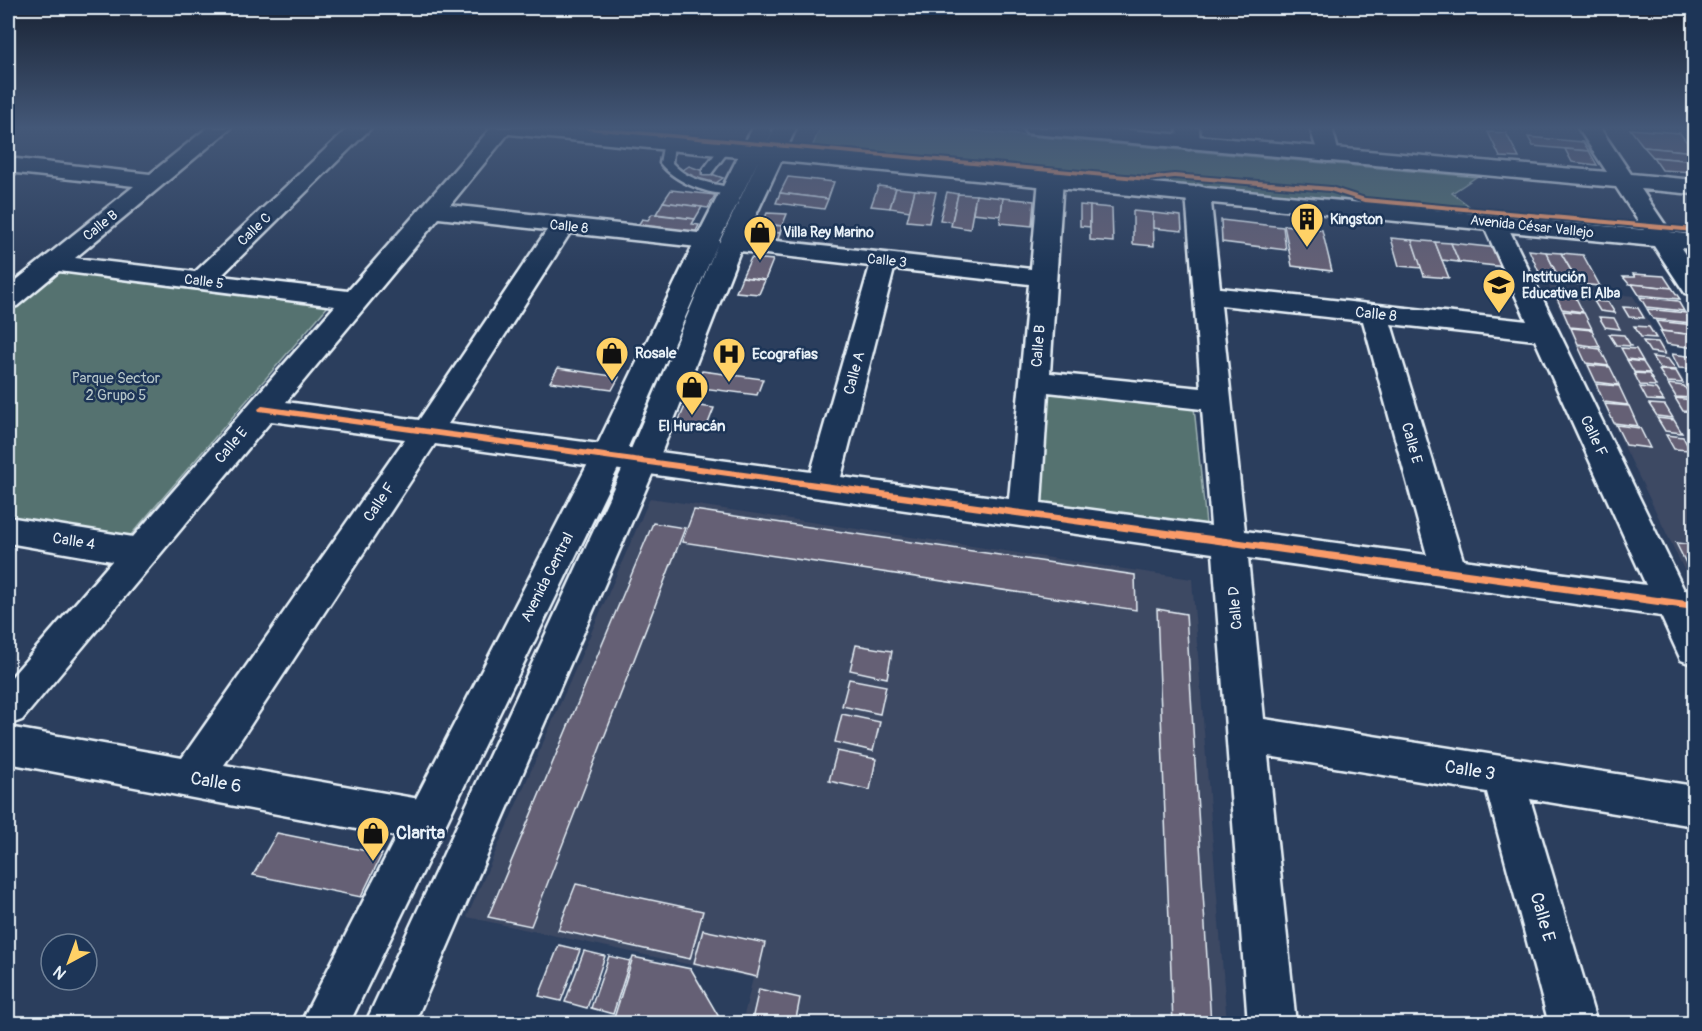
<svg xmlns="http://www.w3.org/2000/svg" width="1702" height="1031" font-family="Pangolin,sans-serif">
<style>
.built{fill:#3c4864}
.green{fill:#557270;stroke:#9eb2b4;stroke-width:1.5}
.building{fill:#656074;stroke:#e8f1f8;stroke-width:1.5}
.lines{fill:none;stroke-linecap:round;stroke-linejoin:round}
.lane-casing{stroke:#e8f1f8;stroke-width:5}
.street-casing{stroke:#e8f1f8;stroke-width:5}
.secondary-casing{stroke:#e8f1f8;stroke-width:5}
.lane{fill:#1d3557;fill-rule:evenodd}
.street{fill:#1d3557;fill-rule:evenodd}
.secondary{fill:#1d3557;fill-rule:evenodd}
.cycleway-casing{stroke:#1d3557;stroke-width:4}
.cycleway{fill:#fa9b69;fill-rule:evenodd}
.labels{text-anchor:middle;stroke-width:5;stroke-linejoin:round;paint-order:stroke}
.far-poi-label{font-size:14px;font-weight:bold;fill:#e8f1f8;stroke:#1d3557;text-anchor:start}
.far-street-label{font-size:14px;fill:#e8f1f8;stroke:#1d3557}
.street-label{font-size:15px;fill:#e8f1f8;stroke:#1d3557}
.poi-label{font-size:15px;font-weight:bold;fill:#e8f1f8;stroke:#1d3557;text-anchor:start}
.park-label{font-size:15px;fill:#b5c5c8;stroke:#1d3557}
.near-street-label{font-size:18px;fill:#e8f1f8;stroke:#1d3557}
.near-poi-label{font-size:18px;font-weight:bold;fill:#e8f1f8;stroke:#1d3557;text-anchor:start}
</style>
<rect width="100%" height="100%" fill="#2b3e5d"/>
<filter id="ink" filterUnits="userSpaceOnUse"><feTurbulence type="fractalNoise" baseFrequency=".0167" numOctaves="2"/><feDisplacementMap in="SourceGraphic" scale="12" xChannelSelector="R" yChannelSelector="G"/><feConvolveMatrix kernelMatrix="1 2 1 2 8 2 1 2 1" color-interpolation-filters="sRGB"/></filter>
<g filter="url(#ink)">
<g class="built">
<polygon points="1549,286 1633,296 1694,397 1694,590 1622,442"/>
<polygon points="650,498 1192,579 1227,1023 742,1023 753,978 467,917"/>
</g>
<g class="green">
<polygon points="820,128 942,128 1476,177 1452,193 1481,215 811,150"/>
<polygon points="60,271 329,305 129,537 8,517 8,314"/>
<polygon points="1039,389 1194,407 1206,524 1033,501"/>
</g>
<g class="building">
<polygon points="1630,129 1680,133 1694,152 1644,147"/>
<polygon points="1488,132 1506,133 1519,158 1500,157"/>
<polygon points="1528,137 1583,142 1589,151 1533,146"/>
<polygon points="1644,147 1694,152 1694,161 1653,157"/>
<polygon points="1565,149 1589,151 1597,165 1572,162"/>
<polygon points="1653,157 1694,161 1694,172 1662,170"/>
<polygon points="689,166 723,178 713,185 680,172"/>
<polygon points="788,177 834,182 828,199 780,193"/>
<polygon points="878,186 896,188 890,208 871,206"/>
<polygon points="896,188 915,190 910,211 890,208"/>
<polygon points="671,190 715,195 708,208 663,202"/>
<polygon points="915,190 936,192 929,223 907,221"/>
<polygon points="947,192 958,194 952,222 940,220"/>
<polygon points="780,193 828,199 824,209 776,203"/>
<polygon points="958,194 976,195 970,229 951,226"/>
<polygon points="976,195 1003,198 1001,216 973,213"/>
<polygon points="1003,198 1034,201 1032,226 1000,223"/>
<polygon points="663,202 702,207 695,219 656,214"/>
<polygon points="1080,205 1090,206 1090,227 1080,226"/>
<polygon points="1090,206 1112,208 1113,242 1090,240"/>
<polygon points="1133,211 1153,213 1154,246 1133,244"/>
<polygon points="767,213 787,214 782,226 762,224"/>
<polygon points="1153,213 1181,216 1182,231 1153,228"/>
<polygon points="652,214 695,219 692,224 699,225 694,235 637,227 642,219 648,220"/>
<polygon points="1221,220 1283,227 1286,250 1222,242"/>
<polygon points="762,224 782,226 780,233 759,231"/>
<polygon points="1284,225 1322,230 1332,271 1292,266"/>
<polygon points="759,231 780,233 777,243 756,240"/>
<polygon points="1391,238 1412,240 1422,268 1399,266"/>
<polygon points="1412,240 1435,242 1449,278 1424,276"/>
<polygon points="1435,242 1451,243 1459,262 1442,260"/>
<polygon points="1451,243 1498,248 1506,267 1459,262"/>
<polygon points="1529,250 1546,252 1561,282 1543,281"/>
<polygon points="1546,252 1561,253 1579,284 1561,282"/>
<polygon points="1561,253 1583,255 1600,286 1579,284"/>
<polygon points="751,258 773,260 765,280 742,277"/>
<polygon points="1633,274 1664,276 1672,288 1629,284 1623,277 1635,277"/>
<polygon points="742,277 765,280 759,294 736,292"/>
<polygon points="1632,284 1672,288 1680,299 1639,295"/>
<polygon points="1555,294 1575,296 1583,312 1562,309"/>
<polygon points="1640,297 1678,301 1684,311 1646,307"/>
<polygon points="1594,301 1608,302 1615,313 1600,311"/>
<polygon points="1623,307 1638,308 1644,318 1629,317"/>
<polygon points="1647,309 1686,313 1692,323 1653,319"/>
<polygon points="1563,311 1584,313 1592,329 1570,327"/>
<polygon points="1599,317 1614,318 1620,329 1605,327"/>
<polygon points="1656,321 1694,325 1694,335 1662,331"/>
<polygon points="1634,326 1649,327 1656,338 1641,337"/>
<polygon points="1571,328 1592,330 1600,347 1578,344"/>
<polygon points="1660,331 1694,335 1694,348 1667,344"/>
<polygon points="1609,334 1624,335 1631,346 1616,345"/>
<polygon points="1643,341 1658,342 1665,354 1650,352"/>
<polygon points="1578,346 1600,349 1609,366 1586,363"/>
<polygon points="1621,348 1636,349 1643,361 1627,359"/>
<polygon points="1672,354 1694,357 1694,369 1679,368"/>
<polygon points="1652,357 1668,359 1676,370 1660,369"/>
<polygon points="1627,360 1643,362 1650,373 1634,372"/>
<polygon points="1588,365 1610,367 1619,385 1596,382"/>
<polygon points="558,368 619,377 612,390 550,382"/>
<polygon points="1659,370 1676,371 1683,383 1667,382"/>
<polygon points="702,371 763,379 757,395 694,387"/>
<polygon points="1634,373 1649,374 1656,386 1640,385"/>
<polygon points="1596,384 1619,386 1628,405 1604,402"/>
<polygon points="1668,384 1684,386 1692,398 1676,397"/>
<polygon points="1640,387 1656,389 1664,401 1647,400"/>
<polygon points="1675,398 1692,400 1694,412 1683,411"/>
<polygon points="686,404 714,408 705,431 676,427"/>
<polygon points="1605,404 1629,406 1638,426 1614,423"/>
<polygon points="1649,404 1665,405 1673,418 1657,416"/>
<polygon points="1657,418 1674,420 1682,433 1665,431"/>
<polygon points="1616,425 1640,428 1650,448 1626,445"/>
<polygon points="1666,435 1683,437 1690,450 1674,449"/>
<polygon points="694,510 1135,575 1136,610 682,542"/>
<polygon points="653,523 685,528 531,926 488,917"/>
<polygon points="1676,543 1694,545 1694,568 1688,567"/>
<polygon points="1157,609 1186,614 1211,1024 1173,1024"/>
<polygon points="856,645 892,651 887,678 850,670"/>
<polygon points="849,679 886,686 880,714 842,706"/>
<polygon points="842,714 880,722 873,751 835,742"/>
<polygon points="837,751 876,759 870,790 829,781"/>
<polygon points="277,833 382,854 361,897 253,875"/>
<polygon points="576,884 703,911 690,959 558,930"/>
<polygon points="703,930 765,943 757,977 694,963"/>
<polygon points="559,945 580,950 561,1001 539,996"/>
<polygon points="584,951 605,956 587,1008 565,1002"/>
<polygon points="609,956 630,961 613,1014 591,1008"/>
<polygon points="633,957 691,969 723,1024 617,1024 614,1018"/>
<polygon points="759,989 800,998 795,1024 751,1024"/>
</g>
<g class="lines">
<defs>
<g id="lane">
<path d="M669,139L674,142L672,163C689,182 713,183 736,189V193C713,198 674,182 660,163L664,142Z"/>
<polygon points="726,144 730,145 730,149 711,174 703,174 703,170 722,145"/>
</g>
<g id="street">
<path d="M207,128H231L75,258L195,272L348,128H371L221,276L348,291L491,128H513L450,205L707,234L716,236L719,241L716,246L707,248L570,233L448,424L811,472L870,266L731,250L722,248L719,243L722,238L731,236L1031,269L1039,179L1043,174L1051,172L1059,174L1063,179L1050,373L1201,388L1186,193L1190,188L1198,186L1206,188L1210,193L1220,288L1527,321L1482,222L1485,217L1494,215L1503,217L1684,590L1694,591V665L1681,660L1661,616L1248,558L1264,719L1694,786V826L1530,799L1597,1024H1549L1487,792L1268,756L1296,1024H1248L1213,553L435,444L224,765L425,800L440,806L446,821L440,836L425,842L8,763V727L182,758L405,439L271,421L22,720L8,725V681L112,561L8,543V517L133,537L335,306L59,271L17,306L8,308V287L134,186L8,172V158L150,174ZM439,218L547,230L419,420L286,402ZM894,269L1029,284L1009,499L841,477ZM1221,305L1363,321L1427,555L1245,531ZM1391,324L1535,340L1646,585L1463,560ZM1048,392L1202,409L1211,526L1041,503Z"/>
<polygon points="1177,128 1199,128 1200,142 1197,147 1189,149 1181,147 1178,142"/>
<polygon points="1310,128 1332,128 1339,154 1336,159 1328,161 1320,159"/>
</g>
<path id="secondary" d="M499,128H576L744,144L753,128H769L772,132L766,146L774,128H796L787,148L1644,230L1616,187L1034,134L1026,133L1023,128H1105L1607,172L1578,128H1600L1631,174L1694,180V194L1641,189L1670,232L1694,235V249L1681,248L1694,268V295L1685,293L1654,246L781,161L743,243L658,461L414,1024H365L626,461L718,243L624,456L349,1024H300L592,456L695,241L738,157L510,134L502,133ZM759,159L719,243V241Z"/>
</defs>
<use href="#lane" class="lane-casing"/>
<use href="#street" class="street-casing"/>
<use href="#secondary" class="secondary-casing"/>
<use href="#lane" class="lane"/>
<use href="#street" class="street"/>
<use href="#secondary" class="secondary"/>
<defs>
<g id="cycleway">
<polygon points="585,128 606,128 1148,177 1174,174 1331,187 1365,198 1694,228 1694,232 1364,202 1330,191 1174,178 1148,181 588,130"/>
<polygon points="262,406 1694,602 1694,610 259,411 258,409"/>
</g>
</defs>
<use href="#cycleway" class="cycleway-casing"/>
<use href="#cycleway" class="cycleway"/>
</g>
</g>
<linearGradient id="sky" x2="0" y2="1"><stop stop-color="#182233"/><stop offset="0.47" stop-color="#445878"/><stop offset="1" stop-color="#445878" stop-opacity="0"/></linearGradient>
<rect width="1702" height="272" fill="url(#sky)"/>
<defs>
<symbol id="building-pin" viewBox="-11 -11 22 30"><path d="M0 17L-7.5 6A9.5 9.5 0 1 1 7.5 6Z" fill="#ffd166" stroke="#1d3557"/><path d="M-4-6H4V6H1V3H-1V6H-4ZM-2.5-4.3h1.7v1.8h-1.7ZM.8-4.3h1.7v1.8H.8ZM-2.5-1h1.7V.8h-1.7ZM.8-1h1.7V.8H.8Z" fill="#111"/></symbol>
<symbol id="shop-pin" viewBox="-11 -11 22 30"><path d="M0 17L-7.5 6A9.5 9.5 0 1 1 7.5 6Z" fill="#ffd166" stroke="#1d3557"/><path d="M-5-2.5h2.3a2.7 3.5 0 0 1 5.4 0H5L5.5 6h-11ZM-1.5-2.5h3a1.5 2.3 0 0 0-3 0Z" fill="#111"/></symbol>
<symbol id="school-pin" viewBox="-11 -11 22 30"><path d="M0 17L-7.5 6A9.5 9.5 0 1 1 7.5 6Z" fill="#ffd166" stroke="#1d3557"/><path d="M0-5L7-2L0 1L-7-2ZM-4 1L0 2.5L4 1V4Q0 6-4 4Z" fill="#111"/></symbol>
<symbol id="hospital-pin" viewBox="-11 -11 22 30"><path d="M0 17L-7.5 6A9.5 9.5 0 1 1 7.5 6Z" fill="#ffd166" stroke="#1d3557"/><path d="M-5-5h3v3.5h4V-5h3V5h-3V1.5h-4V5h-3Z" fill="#111"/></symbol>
</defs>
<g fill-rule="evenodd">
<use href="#building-pin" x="1288" y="200" width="38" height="52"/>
<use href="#shop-pin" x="741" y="213" width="38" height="52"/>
<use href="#school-pin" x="1480" y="266" width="38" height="52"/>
<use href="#shop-pin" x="593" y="334" width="38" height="52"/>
<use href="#hospital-pin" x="710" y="335" width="38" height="52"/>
<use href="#shop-pin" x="673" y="368" width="38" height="52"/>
<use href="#shop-pin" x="354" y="814" width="38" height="52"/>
</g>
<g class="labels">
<g class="far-poi-label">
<text x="1330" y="224">Kingston</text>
<text x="783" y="237">Villa Rey Marino</text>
<text x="1522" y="282">Institución<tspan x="1522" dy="16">Educativa El Alba</tspan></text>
</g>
<g class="far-street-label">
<text transform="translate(100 225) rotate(-39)" y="5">Calle B</text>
<text transform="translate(569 226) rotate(6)" y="5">Calle 8</text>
<text transform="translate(1532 226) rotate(6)" y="5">Avenida César Vallejo</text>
<text transform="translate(254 229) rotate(-44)" y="5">Calle C</text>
<text transform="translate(887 260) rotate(6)" y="5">Calle 3</text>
<text transform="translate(204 281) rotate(7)" y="5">Calle 5</text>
</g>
<g class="street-label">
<text transform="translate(1376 314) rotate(6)" y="5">Calle 8</text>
<text transform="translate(1038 346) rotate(-85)" y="5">Calle B</text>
<text transform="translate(854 373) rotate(-75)" y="5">Calle A</text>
<text transform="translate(1594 436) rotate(65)" y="5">Calle F</text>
<text transform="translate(1412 443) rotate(74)" y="5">Calle E</text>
<text transform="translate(231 445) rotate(-50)" y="5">Calle E</text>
<text transform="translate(379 502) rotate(-56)" y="5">Calle F</text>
<text transform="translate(74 541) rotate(9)" y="5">Calle 4</text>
<text transform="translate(547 577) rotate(-63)" y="5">Avenida Central</text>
<text transform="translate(1235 608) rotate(-95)" y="5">Calle D</text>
</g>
<g class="poi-label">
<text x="635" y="358">Rosale</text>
<text x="752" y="359">Ecografias</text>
<text x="692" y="431" text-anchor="middle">El Huracán</text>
</g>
<g class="park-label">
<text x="116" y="383">Parque Sector<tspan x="116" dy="17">2 Grupo 5</tspan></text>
</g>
<g class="near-street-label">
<text transform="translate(1470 770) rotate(9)" y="6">Calle 3</text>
<text transform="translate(216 782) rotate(10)" y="6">Calle 6</text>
<text transform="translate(1543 917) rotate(74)" y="6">Calle E</text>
</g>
<g class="near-poi-label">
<text x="396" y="839">Clarita</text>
</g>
</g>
<rect width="1702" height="1031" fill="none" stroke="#1d3557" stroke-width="30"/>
<rect x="15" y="15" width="1672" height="1001" fill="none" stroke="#e8f1f8" stroke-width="2" filter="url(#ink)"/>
<g transform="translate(69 962) rotate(221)"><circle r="28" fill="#1d3557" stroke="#6e8097" stroke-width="1.5"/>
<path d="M0-4.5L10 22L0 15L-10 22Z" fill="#ffd166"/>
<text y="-9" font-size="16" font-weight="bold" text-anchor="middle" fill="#e8f1f8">N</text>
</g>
</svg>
